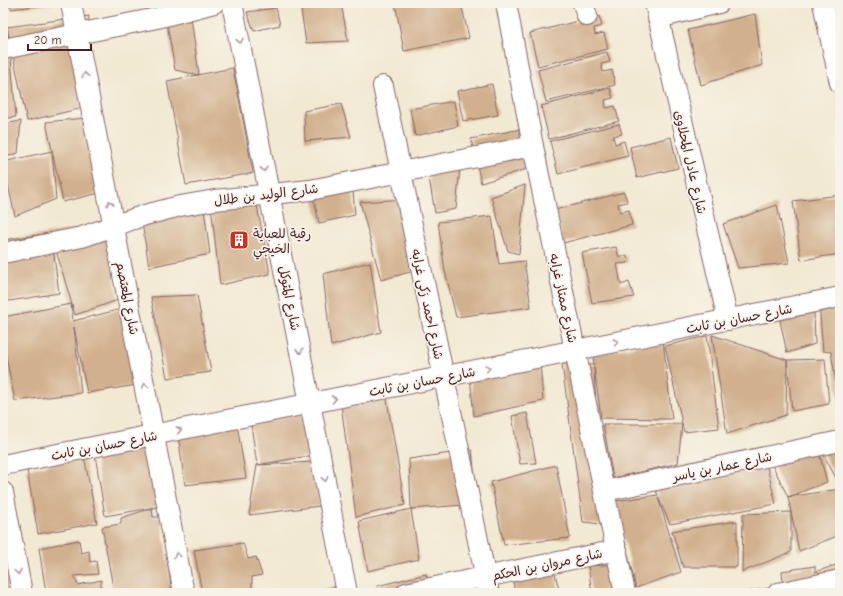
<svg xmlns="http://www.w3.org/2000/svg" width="843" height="596" font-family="'Comic Neue','Playpen Sans Arabic',sans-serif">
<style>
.building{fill:#d1b08d}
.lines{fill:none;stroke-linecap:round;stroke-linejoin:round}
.minor-casing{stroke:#856666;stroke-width:22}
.minor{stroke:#fff;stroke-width:20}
.oneway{stroke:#ae9aa0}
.labels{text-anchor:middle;stroke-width:3.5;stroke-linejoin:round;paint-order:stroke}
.street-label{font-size:13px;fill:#4a1f2b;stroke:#f7f3e8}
.poi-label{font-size:13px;fill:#4a1f2b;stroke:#f7f3e8;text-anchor:start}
</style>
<rect width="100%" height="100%" fill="#f7f3e8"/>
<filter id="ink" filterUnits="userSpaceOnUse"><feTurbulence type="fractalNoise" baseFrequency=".025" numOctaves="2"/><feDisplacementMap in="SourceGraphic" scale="8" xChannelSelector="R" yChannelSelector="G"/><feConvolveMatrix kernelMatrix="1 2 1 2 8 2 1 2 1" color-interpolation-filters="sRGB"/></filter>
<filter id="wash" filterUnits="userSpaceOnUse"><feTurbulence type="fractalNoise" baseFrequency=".012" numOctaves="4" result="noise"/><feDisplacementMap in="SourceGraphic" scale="16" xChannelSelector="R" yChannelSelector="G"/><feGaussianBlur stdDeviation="0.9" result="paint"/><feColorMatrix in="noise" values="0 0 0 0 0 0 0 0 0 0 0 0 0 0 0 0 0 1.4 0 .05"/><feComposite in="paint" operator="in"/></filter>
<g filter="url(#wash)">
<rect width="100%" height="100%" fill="#f2e9d3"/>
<g id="blocks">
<g class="building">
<polygon points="10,3 53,3 53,4 11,9"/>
<polygon points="176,3 189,3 199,75 175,70 164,6"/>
<polygon points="300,3 341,3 348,41 306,43"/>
<polygon points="395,3 461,3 469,38 404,51"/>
<polygon points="276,8 280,25 254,31 247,12"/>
<polygon points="755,14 762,65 701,85 688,30"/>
<polygon points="89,16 83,108 27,121 7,27"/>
<polygon points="599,16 602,26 594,28 595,35 604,33 608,49 538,66 530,33"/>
<polygon points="9,36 16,117 3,119 3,37"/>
<polygon points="607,52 610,62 601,64 603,72 612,70 615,85 546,102 538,70"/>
<polygon points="233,68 253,173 186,185 167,81"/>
<polygon points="492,84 498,115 463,121 457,91"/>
<polygon points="610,88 613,98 605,100 606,108 615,106 619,121 549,139 541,106"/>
<polygon points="454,101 458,126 415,136 410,109"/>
<polygon points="341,104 351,137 305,141 304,111"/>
<polygon points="85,118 99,193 63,202 46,122"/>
<polygon points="21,121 18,153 3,158 3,124"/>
<polygon points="619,124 622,134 613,136 615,144 624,141 628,156 558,174 550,141"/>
<polygon points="521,129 527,169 481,183 471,139"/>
<polygon points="671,137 678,168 637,178 630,147"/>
<polygon points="52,151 56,199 15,216 3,162"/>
<polygon points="427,166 460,167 456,209 435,213"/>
<polygon points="525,185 519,254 508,251 491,197"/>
<polygon points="353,191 355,215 319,223 313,195"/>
<polygon points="624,192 627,202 618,204 620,212 629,210 632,225 563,243 555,210"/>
<polygon points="3,195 7,213 3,215"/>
<polygon points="840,195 840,254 801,260 793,201"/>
<polygon points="406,199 421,269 381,280 360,202"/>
<polygon points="203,202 210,254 149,267 140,210"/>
<polygon points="257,205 270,274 220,285 211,206"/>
<polygon points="777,205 789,263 738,268 723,224"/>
<polygon points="492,216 499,264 524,261 531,307 456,317 445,271 438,222"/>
<polygon points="105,224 118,300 75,315 51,233"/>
<polygon points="51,233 59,293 3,302 3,240"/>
<polygon points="616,247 619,257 627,256 628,263 617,264 621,285 629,282 634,297 592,303 582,253"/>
<polygon points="370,262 381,332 331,346 323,274"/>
<polygon points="197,295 211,372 167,378 151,297"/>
<polygon points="840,302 840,401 839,401 831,352 823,351 819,304"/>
<polygon points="71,304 73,321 130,307 137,385 87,393 74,327 81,393 15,401 3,341 3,317"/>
<polygon points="814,310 815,344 787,353 779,316"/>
<polygon points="712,335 787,360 825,359 829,404 792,411 787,360 786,415 727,434"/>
<polygon points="707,336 719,428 684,432 665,346"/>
<polygon points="663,341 672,419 601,418 594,367 601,524 583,522 562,364 594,365 593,355"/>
<polygon points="540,362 543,401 474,416 470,376"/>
<polygon points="386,394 405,505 356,517 341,404"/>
<polygon points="305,411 314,455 257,465 313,462 320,506 249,515 257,465 251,425"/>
<polygon points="527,413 536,463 520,464 512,416"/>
<polygon points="603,424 682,424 678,463 613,478"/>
<polygon points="237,425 246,478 185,485 178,435"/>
<polygon points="840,430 840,481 838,482 815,438 827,482 788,497 840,489 840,535 799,551 788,497 765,450 815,438"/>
<polygon points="147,446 157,507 105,516 95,454"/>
<polygon points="472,450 477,504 411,509 409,459"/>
<polygon points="84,456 97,523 38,534 27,470"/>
<polygon points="556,465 570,538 504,545 491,482"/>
<polygon points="767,467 776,504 670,524 658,497 681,572 636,588 615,501 658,495 655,489 726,470"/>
<polygon points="152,508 153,517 161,517 172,593 114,593 102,527 121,524 121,518"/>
<polygon points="411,509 419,559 368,571 359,521"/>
<polygon points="791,512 791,552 742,572 743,514"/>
<polygon points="737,521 737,567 683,567 672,531"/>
<polygon points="79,540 81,553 89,551 90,562 96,561 98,574 74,576 78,585 101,580 101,593 46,593 39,548"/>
<polygon points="243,543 248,559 256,557 262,575 252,577 252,589 232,593 202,593 194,550"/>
<polygon points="3,545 22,593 3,593"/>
<polygon points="550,555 560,593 515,593 510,564"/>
<polygon points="619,564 620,593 592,593 588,566"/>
<polygon points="836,565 839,593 738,593 783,586 782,571 815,566 815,572"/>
<polygon points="426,574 430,593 378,593 377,586"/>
<polygon points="339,586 340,593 309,593 309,592"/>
</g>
</g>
</g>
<g filter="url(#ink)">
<use href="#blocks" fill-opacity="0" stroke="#856666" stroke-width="1"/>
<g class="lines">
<defs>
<g id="minor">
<polyline points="71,3 184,593"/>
<polyline points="232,3 347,593"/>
<polyline points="506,3 533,146 625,593"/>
<polyline points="583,3 587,16"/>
<polyline points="655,3 728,320"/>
<polyline points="823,3 840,83"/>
<polyline points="658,18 719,3"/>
<polyline points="3,49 157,18 214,3"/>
<polyline points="383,86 489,593"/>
<polyline points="3,253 82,237 145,215 180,206 215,200 310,190 533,146"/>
<polyline points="3,465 840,297"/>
<polyline points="605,491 840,441"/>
<polyline points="3,492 22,593"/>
<polyline points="406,593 617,550"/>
<polyline points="778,593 840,580"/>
</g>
</defs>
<use href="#minor" class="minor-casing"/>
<use href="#minor" class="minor"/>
</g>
<defs><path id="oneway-chevron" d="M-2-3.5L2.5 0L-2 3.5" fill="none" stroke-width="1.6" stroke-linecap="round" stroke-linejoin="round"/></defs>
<g class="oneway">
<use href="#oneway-chevron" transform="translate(240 41) rotate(79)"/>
<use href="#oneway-chevron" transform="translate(85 75) rotate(-101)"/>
<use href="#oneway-chevron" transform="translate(264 169) rotate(79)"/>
<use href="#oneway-chevron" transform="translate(110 203) rotate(-101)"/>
<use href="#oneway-chevron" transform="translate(616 342) rotate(-11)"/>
<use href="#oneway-chevron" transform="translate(300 351) rotate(79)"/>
<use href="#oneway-chevron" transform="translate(488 368) rotate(-11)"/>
<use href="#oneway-chevron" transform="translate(145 386) rotate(-101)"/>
<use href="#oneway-chevron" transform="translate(334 399) rotate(-11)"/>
<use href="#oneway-chevron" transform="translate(179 430) rotate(-11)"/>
<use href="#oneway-chevron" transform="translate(325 479) rotate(79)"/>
<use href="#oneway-chevron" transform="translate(177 555) rotate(-101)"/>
<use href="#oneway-chevron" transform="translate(18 572) rotate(79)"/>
</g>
</g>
<defs>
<symbol id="building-square" viewBox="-11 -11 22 22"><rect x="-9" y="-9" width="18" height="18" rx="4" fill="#c8321e" stroke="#f7f3e8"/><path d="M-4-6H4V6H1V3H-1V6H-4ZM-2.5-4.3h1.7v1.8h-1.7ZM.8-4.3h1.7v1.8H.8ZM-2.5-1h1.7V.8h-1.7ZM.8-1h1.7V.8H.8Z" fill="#fff"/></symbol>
</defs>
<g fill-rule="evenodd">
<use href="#building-square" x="228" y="229" width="22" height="22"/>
</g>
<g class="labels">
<g class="street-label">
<text transform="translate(691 162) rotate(77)" y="5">شارع عادل المحلاوى</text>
<text transform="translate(266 194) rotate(-7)" y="5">شارع الوليد بن طلال</text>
<text transform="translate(128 298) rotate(79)" y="5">شارع المعتصم</text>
<text transform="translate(290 298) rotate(79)" y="5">شارع المتوكل</text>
<text transform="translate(564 298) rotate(78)" y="5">شارع ممتاز غرابه</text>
<text transform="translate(428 304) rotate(78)" y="5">شارع احمد زكى غرابه</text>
<text transform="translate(739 318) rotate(-11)" y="5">شارع حسان بن ثابت</text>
<text transform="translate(422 381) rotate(-11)" y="5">شارع حسان بن ثابت</text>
<text transform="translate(104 445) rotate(-11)" y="5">شارع حسان بن ثابت</text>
<text transform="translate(722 466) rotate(-12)" y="5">شارع عمار بن ياسر</text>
<text transform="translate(547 564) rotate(-12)" y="5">شارع مروان بن الحكم</text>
</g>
<g class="poi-label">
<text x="253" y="238">رقية للعباية<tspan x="253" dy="15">الخيجي</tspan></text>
</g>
</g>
<rect width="843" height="596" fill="none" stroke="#f7f3e8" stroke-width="16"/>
<path d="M28 44v6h63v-6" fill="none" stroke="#4a1f2b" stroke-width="2"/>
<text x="34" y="44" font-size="12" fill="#4a1f2b" stroke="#f7f3e8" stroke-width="3" paint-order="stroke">20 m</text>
</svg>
